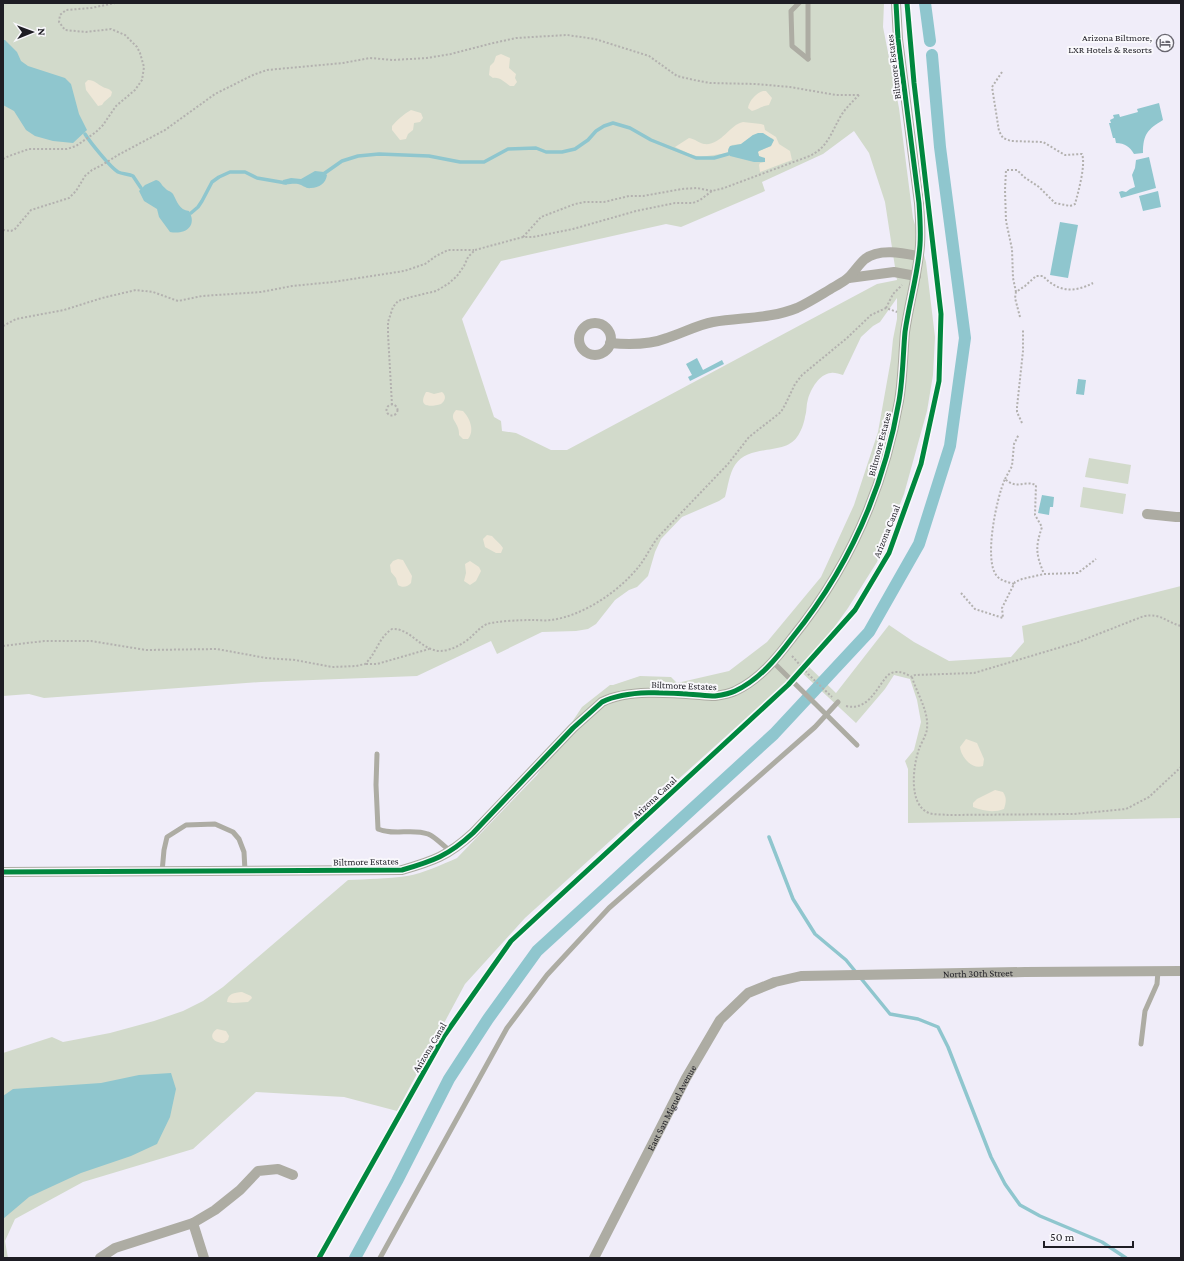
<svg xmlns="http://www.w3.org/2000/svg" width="1184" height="1261" font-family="'Crimson Pro',serif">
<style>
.green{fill:#d2dacb;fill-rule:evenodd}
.sand{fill:#eee7d8}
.water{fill:#8fc6ce}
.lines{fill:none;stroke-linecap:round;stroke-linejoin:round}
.stream{stroke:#8fc6ce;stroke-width:3.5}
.canal{stroke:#8fc6ce;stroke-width:12}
.path{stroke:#b3b1af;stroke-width:2;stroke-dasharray:2 2;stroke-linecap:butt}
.lane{stroke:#adaca3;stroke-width:5}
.street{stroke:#adaca3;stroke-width:10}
.cycleway-casing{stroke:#f9f8fc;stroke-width:8}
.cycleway{stroke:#00873e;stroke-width:5}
.labels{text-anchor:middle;stroke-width:4;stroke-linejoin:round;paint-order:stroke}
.poi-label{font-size:10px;fill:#1e1d24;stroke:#f9f8fc;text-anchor:end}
.street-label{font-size:10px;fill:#1e1d24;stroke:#f9f8fc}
</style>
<rect width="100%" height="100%" fill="#f0edf9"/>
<g class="green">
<path d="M3,3H884L883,27L899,108L913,218L926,262L935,337L933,375L927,411L904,494L877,562L848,608L825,640L805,663L836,693L889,625L914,642L949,661L1011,657L1024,642L1022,626L1181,586V818L908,823V769L905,761L914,750L921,722L917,700L910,679L894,675L885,689L856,723L799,670L525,918L465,984L397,1111L344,1097L256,1092L193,1149L83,1182L15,1219L5,1241L8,1258H3V1053L52,1037L63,1042L110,1033L154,1021L183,1011L203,1001L223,987L348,880C367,879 387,879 407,876C424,873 441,865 457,858L537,775L582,707L610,685H613L640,676L671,677L677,683L729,671L767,642L821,577L854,505L878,432L891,359L893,339L897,319V298L880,322L873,326L861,337L843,375C839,374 834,372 831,373C819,374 811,389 808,399C806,405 807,411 805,417C804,423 801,432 797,437C784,456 750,443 735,465C729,474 728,487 725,497L719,501L682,517L661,539L655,552L648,576L637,587L629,590L615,600L596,624L588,629L576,631L542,632L497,654L491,641L417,676L261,682L44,698L29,694L3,696ZM854,131L869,153L885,202L897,280L877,284L567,450H551L516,433L502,431L501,421L494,417L462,319L501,261L666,224L681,227L765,191L762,182L823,154Z"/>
<polygon points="1089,458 1131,465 1128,484 1085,477"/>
<polygon points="1083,487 1126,494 1123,514 1080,507"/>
</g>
<g class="sand">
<path d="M501,54L510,58L509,68L516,74L515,78L517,82L514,86H510C504,82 500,77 493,78L489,75L490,66L494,62L496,56Z"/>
<path d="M88,80C95,80 97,84 103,87C107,89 109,88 112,92L111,96L104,102L102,105L98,106L86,90L85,83Z"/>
<path d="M763,91H766L772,98L769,105C762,106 758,109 752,111L748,108C749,101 756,93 763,91Z"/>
<path d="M411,110L421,113L423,118L420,122L414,123L413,130L408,134L406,139L400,140L392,130V126C397,120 404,114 411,110Z"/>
<path d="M743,122L761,124L764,125L765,130L776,137L779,144L790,151L792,160L760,172L759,165L760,163L765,162L759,156L758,152L759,151L771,146L774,140L772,138L753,135L741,144L732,145L728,149V153L700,157L690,154L675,147L689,138C695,139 699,143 704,144C721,146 729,125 743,122Z"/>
<path d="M426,392H428L434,394L442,392C447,396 445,401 441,404C431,407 417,408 426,392Z"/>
<path d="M456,410L463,411C470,418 475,431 468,439H463L459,435C459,433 459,431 458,428C456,421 449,418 456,410Z"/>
<path d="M487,535L492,536C496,541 500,543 503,548L501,553H496L485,547L483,539Z"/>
<path d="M398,559L403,560L412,576L411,583C408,587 402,588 398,585L396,578L391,572L390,565L393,561Z"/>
<polygon points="470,561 479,567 481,571 476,581 470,585 464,581 466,573 465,564"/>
<path d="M966,739L977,743L984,759L983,766C972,770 961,757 960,747Z"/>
<path d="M995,790L1003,792C1007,798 1006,802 1004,809C993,813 984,811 973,807V803L977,799Z"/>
<path d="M242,992L251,996L252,998L248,1002L233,1003L227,1002C228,993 234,993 242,992Z"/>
<path d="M217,1029L226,1031L229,1036L228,1040L224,1043C214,1043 207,1036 217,1029Z"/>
</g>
<g class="water">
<polygon points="3,40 5,40 17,52 21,61 28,66 65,78 71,84 79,114 87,130 73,143 53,141 35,136 26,130 14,111 3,105"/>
<path d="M1159,103L1163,120C1148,129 1143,134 1143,153L1134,154C1130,147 1125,143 1116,143L1115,138H1113L1109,123H1111L1110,120L1114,118L1113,115L1119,114L1120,117L1138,112L1137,109Z"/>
<path d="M758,133H763L774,140L771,146L759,151L758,152L759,156L765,158V162H754L730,156C727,153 728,149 730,146L741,144L753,135Z"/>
<polygon points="1149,157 1156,188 1121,198 1119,192 1122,191 1126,192 1130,189 1135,187 1132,175 1135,168 1136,160"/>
<path d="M315,171L324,172L327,175C326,183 319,188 311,188C306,189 303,185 298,184C293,183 288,185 282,184L283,180L291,178L301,179Z"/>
<path d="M156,180C161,181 161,185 165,188C167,191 171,191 173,194C177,201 179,210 189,211C198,227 184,235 170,232L159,217L157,209L144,201L139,191L145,185Z"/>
<polygon points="1158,191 1161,207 1143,211 1139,196"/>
<polygon points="1060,222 1078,225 1068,278 1050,275"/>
<polygon points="697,358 703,370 722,360 724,364 690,381 688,377 692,375 686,364"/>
<polygon points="1078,379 1086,380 1084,395 1076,394"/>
<polygon points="1042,495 1054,497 1053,507 1050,507 1049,515 1038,513"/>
<polygon points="171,1073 176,1089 170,1117 157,1144 131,1156 81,1173 29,1197 3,1219 3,1096 13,1089 101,1083 139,1075"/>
</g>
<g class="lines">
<g class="stream">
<path d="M85,134C90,142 110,167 118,172C122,174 129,174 133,176L141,188"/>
<polyline points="322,175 342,161 358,156 379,154 429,156 460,162 484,162 508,149 536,148 546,152 562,152 575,149 588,140 596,131 604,126 613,123 630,128 651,140 696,158 714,158 728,154"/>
<polyline points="191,213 198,207 202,201 212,182 219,177 230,172 245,172 257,178 286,183"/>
<polyline points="769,837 793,899 815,934 846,960 890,1014 918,1019 938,1027 948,1047 991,1157 1005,1184 1020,1205 1040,1216 1102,1242 1126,1258"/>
</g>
<g class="canal">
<polyline points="925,3 930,41"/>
<polyline points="355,1258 397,1181 449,1079 488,1019 537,951 774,734 869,632 919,544 950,446 965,338 940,147 932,55"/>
</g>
<g class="path">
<path d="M1002,72L992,87L999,131L1003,138L1011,141L1043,142L1065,155L1082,154C1086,165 1078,193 1075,204L1070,206L1055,203L1039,187L1024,177L1017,170H1006L1005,190L1006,221L1012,249L1013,278L1016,292"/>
<polyline points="3,159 9,156 29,149 67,149 76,146 96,132 103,125 116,106 135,90 142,80 144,67 140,53 137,47 125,35 111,29 86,32 65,30 59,22 60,15 66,10 91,8 115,3"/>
<polyline points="3,230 11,231 15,229 31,210 69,198 76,191 85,176 92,170 102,165 118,155 165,130 215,94 253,75 267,70 343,63 370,58 393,60 427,58 451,54 489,44 516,38 567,35 595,39 649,56 677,76 694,80 710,83 756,84 790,87 836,95 860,95"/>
<polyline points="523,237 541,217 575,204 585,202 604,202 629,196 643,196 682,189 697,188 712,191"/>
<polyline points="886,308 893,294 902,285"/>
<path d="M1020,317L1015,298L1016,292L1025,286L1036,276H1043C1058,292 1074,293 1093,283"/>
<polyline points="3,326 16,319 64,310 102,298 136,290 153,292 178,301 202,296 261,292 292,286 333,282 404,271 425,264 436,256 448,250 474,250"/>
<circle cx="392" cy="410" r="5.5"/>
<path d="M392,405L388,334V322L393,307L398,301L411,297L436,291L448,284L457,276L464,266L468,257L475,250L523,237H533L573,229L636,211L675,203H693L700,200L712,191L724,188L807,157C828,149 831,132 842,114C847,107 853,101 859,95"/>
<polyline points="1022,423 1017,412 1017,407 1023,351 1023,329"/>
<polyline points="1005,479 1012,466 1014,444 1019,434"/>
<path d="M1014,584C1008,582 1001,581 997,576C983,561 997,496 1005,479C1017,490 1024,480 1036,485L1035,515L1042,527C1035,548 1036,554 1044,574"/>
<polyline points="961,593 975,609 1003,618 1002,608 1015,582 1022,579 1044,574 1078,573 1096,559"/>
<path d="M3,646L44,641H91L146,650L217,649L266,658L295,660L332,667L356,666L365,664C376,654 379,637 392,629C411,628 420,650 440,651C451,651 465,643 472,636C477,631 481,627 487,624C496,621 522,620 532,620C538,620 545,621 551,620C583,616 620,591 640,565C647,556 652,544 660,535L728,464L749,437L781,412L785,405L795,384L802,375L847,338L871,315L886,308L897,312"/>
<polyline points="792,656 808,674 832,697"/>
<polyline points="366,664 377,664 429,649"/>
<path d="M912,677C917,694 929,711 927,729C926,736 921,743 919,749C913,766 908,805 929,813C934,815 942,814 948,815L1074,814L1126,809L1149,797L1181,767"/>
<path d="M846,706C867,711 875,691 887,676C895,669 903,672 912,677L915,675L974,673L1078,642L1144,616C1161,613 1166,622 1181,626"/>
</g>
<g class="lane">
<polyline points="799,3 791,11 792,46 808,59"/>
<polyline points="808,3 808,59"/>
<polyline points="772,661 857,745"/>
<path d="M377,754L376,785L378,829C394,836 412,828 428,834C433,835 445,847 450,851"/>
<polyline points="162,872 164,850 167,837 186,825 215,824 233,832 239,839 244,852 245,871"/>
<polyline points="1141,1044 1145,1011 1157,984 1158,971"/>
<polyline points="380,1258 507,1028 547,975 609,908 815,727 838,702"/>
</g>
<g class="street">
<polyline points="849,278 894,272 916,276"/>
<circle cx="595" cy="339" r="16"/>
<path d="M610,343C630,345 649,345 667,338C683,333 697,325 713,322C741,317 770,319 797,308C810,302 822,294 834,287C839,284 845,281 849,277C855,271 859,264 865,259C879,248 903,253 918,256"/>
<polyline points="1147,514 1176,517 1181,517"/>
<path d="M3,872L402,870C433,861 448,856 473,833L573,728L602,702C631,687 683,694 715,696C722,695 729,694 735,691C759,680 777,658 792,638C848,569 884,488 899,401C903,378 903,354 905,332C909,303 918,274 920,245C921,231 920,217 919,203L898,39L896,3"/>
<polyline points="193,1223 204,1258"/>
<polyline points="100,1258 115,1248 193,1223 215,1210 240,1190 258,1171 278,1169 293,1175"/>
<path id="s1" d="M594,1258L686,1078L720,1020L748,993L775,982L801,976L1025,972L1181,971"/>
</g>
<defs>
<g id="cycleway">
<path d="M3,872L402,870C433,861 448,856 473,833L573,728L602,702C631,687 683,694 715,696C722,695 729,694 735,691C759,680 777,658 792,638C848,569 884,488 899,401C903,378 903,354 905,332C909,303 918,274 920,245C921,231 920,217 919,203L898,39L896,3"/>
<polyline points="319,1258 444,1036 511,941 788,685 855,610 889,553 921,464 939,381 941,314 914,83 907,3"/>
</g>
</defs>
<use href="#cycleway" class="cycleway-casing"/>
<use href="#cycleway" class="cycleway"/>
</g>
<defs>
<symbol id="hotel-ring" viewBox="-11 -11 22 22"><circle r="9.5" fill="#f9f8fc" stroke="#68666f" stroke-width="1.5"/><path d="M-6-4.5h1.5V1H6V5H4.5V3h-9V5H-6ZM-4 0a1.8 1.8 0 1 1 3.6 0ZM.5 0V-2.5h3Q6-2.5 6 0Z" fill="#68666f"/></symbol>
</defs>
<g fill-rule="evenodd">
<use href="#hotel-ring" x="1155" y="33" width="20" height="20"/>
</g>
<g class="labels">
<g class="poi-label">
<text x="1152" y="41">Arizona Biltmore,<tspan x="1152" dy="12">LXR Hotels &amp; Resorts</tspan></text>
</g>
<g class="street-label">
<text transform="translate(893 67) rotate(-97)" y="4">Biltmore Estates</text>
<text transform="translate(879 444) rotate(-75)" y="4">Biltmore Estates</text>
<text transform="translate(886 531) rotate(-68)" y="4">Arizona Canal</text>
<text transform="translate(684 685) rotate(2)" y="4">Biltmore Estates</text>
<text transform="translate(654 797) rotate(-43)" y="4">Arizona Canal</text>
<text transform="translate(366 861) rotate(-1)" y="4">Biltmore Estates</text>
<text dy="4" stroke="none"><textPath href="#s1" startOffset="541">North 30th Street</textPath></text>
<text transform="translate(429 1047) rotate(-59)" y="4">Arizona Canal</text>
<text dy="4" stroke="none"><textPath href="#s1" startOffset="169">East San Miguel Avenue</textPath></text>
</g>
</g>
<rect width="1184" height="1261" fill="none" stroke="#1e1d24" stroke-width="8"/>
<g transform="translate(32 32) rotate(89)" stroke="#f9f8fc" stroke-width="3" paint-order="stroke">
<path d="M0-3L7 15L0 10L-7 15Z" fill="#1e1d24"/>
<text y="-6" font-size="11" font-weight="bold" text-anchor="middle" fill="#1e1d24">N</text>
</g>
<path d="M1044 1241v6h89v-6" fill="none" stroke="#1e1d24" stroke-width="2"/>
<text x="1050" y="1241" font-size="12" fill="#1e1d24" stroke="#f9f8fc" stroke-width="3" paint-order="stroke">50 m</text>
</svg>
